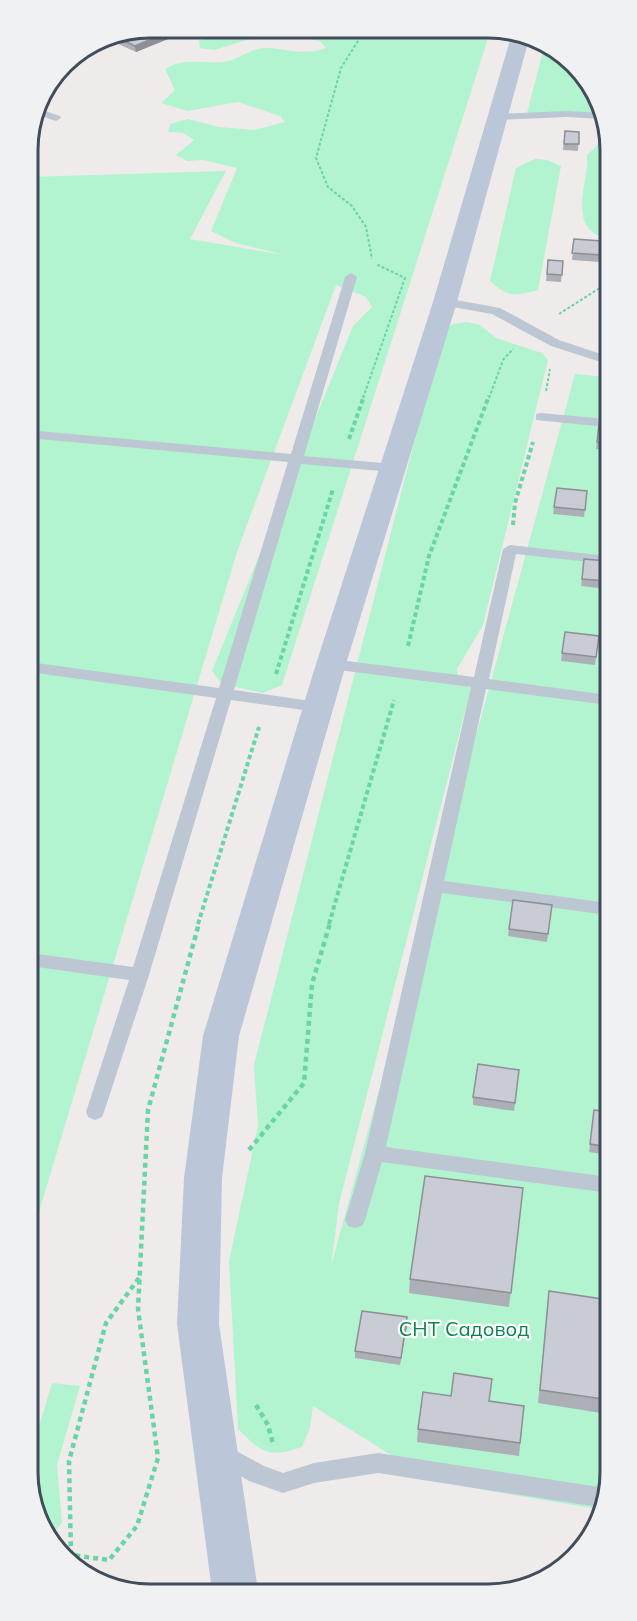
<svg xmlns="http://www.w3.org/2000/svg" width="637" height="1621" font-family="Mulish,sans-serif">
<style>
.green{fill:#b2f4cf}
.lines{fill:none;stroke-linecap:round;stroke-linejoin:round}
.path-far2{stroke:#67d5a5;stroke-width:2;stroke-dasharray:3 2;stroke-linecap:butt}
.path-far1{stroke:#67d5a5;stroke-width:4;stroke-dasharray:4.5 3;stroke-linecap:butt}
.path{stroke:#67d5a5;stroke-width:4.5;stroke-dasharray:5 4;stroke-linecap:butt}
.lane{fill:#bcc7d3;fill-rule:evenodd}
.secondary{fill:#bbc7d8;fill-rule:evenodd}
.wall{fill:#adafb6}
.shaded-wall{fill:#8d8f94}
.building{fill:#c9ccd4;stroke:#8d8f94;stroke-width:1.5}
.labels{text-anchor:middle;stroke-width:4.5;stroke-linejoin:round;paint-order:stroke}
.near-park-label{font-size:20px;fill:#0b834e;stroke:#fff}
.rim{fill:none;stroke:#424d5b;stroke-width:3}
</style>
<rect width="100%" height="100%" fill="#efebeb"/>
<g class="green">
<path d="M225,28L491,29L282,685L263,693L222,684L212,671L353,326L372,307L366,297L336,285L237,552L30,1242L27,177L226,171L190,239L284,255L236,243L211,231L237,168L203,160L187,161L176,155L194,140L183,133L168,132L170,124L188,119L219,127L254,130L285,122L280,116L238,102L188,111L161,103L175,90L165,69C184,57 202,64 223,62C238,61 252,47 267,48C289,49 304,56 326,48L320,41L277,31L214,50L200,48L199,41L223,31Z"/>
<polygon points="544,47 574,63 583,79 582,84 589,88 606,120 527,113"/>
<path d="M602,135H606V239C566,227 589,183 587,155L596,147Z"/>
<path d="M535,159L547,160L561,166L538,290C514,296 509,298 490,281L516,168Z"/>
<path d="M467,322L480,325L496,338L542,353L548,360L483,625L457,669L459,679L471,688L339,1204L331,1266L575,374L607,377L610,1479L597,1509L432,1481L313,1406L310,1428L302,1447C268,1458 263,1454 238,1429L229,1261L258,1126L254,1065L443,330L453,324Z"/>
<polygon points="52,1383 80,1386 57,1465 62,1523 51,1535 31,1503 31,1453"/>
</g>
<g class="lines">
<g class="path-far2">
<polyline points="366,28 341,68 316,158 328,187 352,206 366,227 372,259"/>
<polyline points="559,314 606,284"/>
<polyline points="546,391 550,369"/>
<polyline points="363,398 405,278 376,264"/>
<polyline points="489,398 503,360 513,349"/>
</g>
<g class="path-far1">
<polyline points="349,439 364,396"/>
<polyline points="513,525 515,503 533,442"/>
<polyline points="408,646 429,556 489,396"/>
<polyline points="276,674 333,489"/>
<polyline points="198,924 259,727"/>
<polyline points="329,924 394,700"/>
</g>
<g class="path">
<polyline points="249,1150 304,1083 312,984 330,923"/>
<polyline points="139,1278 106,1323 69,1461 71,1555 109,1560 137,1526 158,1458 138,1309 148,1110 199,923"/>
<polyline points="256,1405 268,1425 273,1444"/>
</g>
<g class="lane">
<polygon points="36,108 60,116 61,118 56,121 35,114"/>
<polygon points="567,111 603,113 606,119 567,117 497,120 492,117 497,114"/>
<polygon points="351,273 357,277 304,456 393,464 400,468 393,472 301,464 234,690 318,702 326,707 318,712 231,700 149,975 104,1112 102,1117 95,1120 88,1117 86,1112 129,980 30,966 30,953 133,967 216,698 29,672 29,662 219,688 288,462 28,438 28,430 291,454 345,277"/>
<polygon points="445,298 500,308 559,340 607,356 607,364 551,346 492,314 441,305 441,299"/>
<polygon points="541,413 607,419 607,427 536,420 536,414"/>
<polygon points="510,545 607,556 607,564 516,554 489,679 608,695 608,705 486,689 444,881 608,903 608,915 442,893 386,1147 609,1177 609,1193 382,1162 365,1220 362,1226 355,1228 348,1226 345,1220 365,1153 471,687 331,669 323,664 331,659 474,677 503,549"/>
<polygon points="220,1442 264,1466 283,1473 314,1463 378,1453 606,1488 598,1507 378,1473 314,1483 283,1493 249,1481 212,1459 209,1452 212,1445"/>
</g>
<polygon class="secondary" points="513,30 529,39 457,302 346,664 239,1036 222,1178 219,1324 258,1591 212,1591 177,1324 184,1178 203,1036 316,664 433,302"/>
</g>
<g class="wall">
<polygon points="168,32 168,39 136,52 114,42 114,36"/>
<polygon points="565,131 579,132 578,151 563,150"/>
<polygon points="574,239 601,255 600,262 572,260"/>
<polygon points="548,260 563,261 561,282 546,281"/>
<polygon points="599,424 607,425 607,450 596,449"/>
<polygon points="587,491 584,517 553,514 554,507"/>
<polygon points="584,559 607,561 607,589 581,586"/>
<polygon points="565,632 599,636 595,665 561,661"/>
<polygon points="608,714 608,745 605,745"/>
<polygon points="552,905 547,942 508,936 509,929"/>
<polygon points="519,1070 514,1111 473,1105 473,1097"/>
<polygon points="594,1110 609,1112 609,1155 589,1152"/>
<polygon points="523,1188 509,1307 409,1293 410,1279"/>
<polygon points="549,1291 603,1399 601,1413 538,1403"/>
<polygon points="407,1325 400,1365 355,1358 355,1351"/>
<polygon points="489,1401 524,1406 519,1456 417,1442 418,1429"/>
</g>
<g class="shaded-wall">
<polygon points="168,32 168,39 136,52 135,46"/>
<polygon points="407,1317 407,1325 400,1365 401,1358"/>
</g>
<g class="building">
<polygon points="150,27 156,27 168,32 135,46 114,36 121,33"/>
<polygon points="565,131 579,132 579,144 564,144"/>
<polygon points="574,239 602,241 601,255 572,253"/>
<polygon points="548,260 563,261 562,275 547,274"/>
<polygon points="599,424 607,425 607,443 597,442"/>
<polygon points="557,488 587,491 585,510 554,507"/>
<polygon points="584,559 607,561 607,581 582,579"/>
<polygon points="565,632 599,636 596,657 562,653"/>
<polygon points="608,714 608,737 606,737"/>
<polygon points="513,900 552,905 548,934 509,929"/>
<polygon points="478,1064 519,1070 515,1103 473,1097"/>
<polygon points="594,1110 609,1112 609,1147 590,1144"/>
<polygon points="425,1176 523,1188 511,1293 410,1279"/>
<polygon points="549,1291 609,1300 603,1399 540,1390"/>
<polygon points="362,1311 407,1317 401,1358 355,1351"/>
<polygon points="454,1373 492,1379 489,1401 524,1406 520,1443 418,1429 423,1392 451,1396"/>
</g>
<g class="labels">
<g class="near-park-label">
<text x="464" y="1336">СНТ Садовод</text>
</g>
</g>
<path d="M0 0H637V1621H0ZM150 38H488A112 112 0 0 1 600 150V1472A112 112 0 0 1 488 1584H150A112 112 0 0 1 38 1472V150A112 112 0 0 1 150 38Z" fill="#f0f1f2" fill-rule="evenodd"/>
<path class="rim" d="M150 38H488A112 112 0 0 1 600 150V1472A112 112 0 0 1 488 1584H150A112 112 0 0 1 38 1472V150A112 112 0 0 1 150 38Z"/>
</svg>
